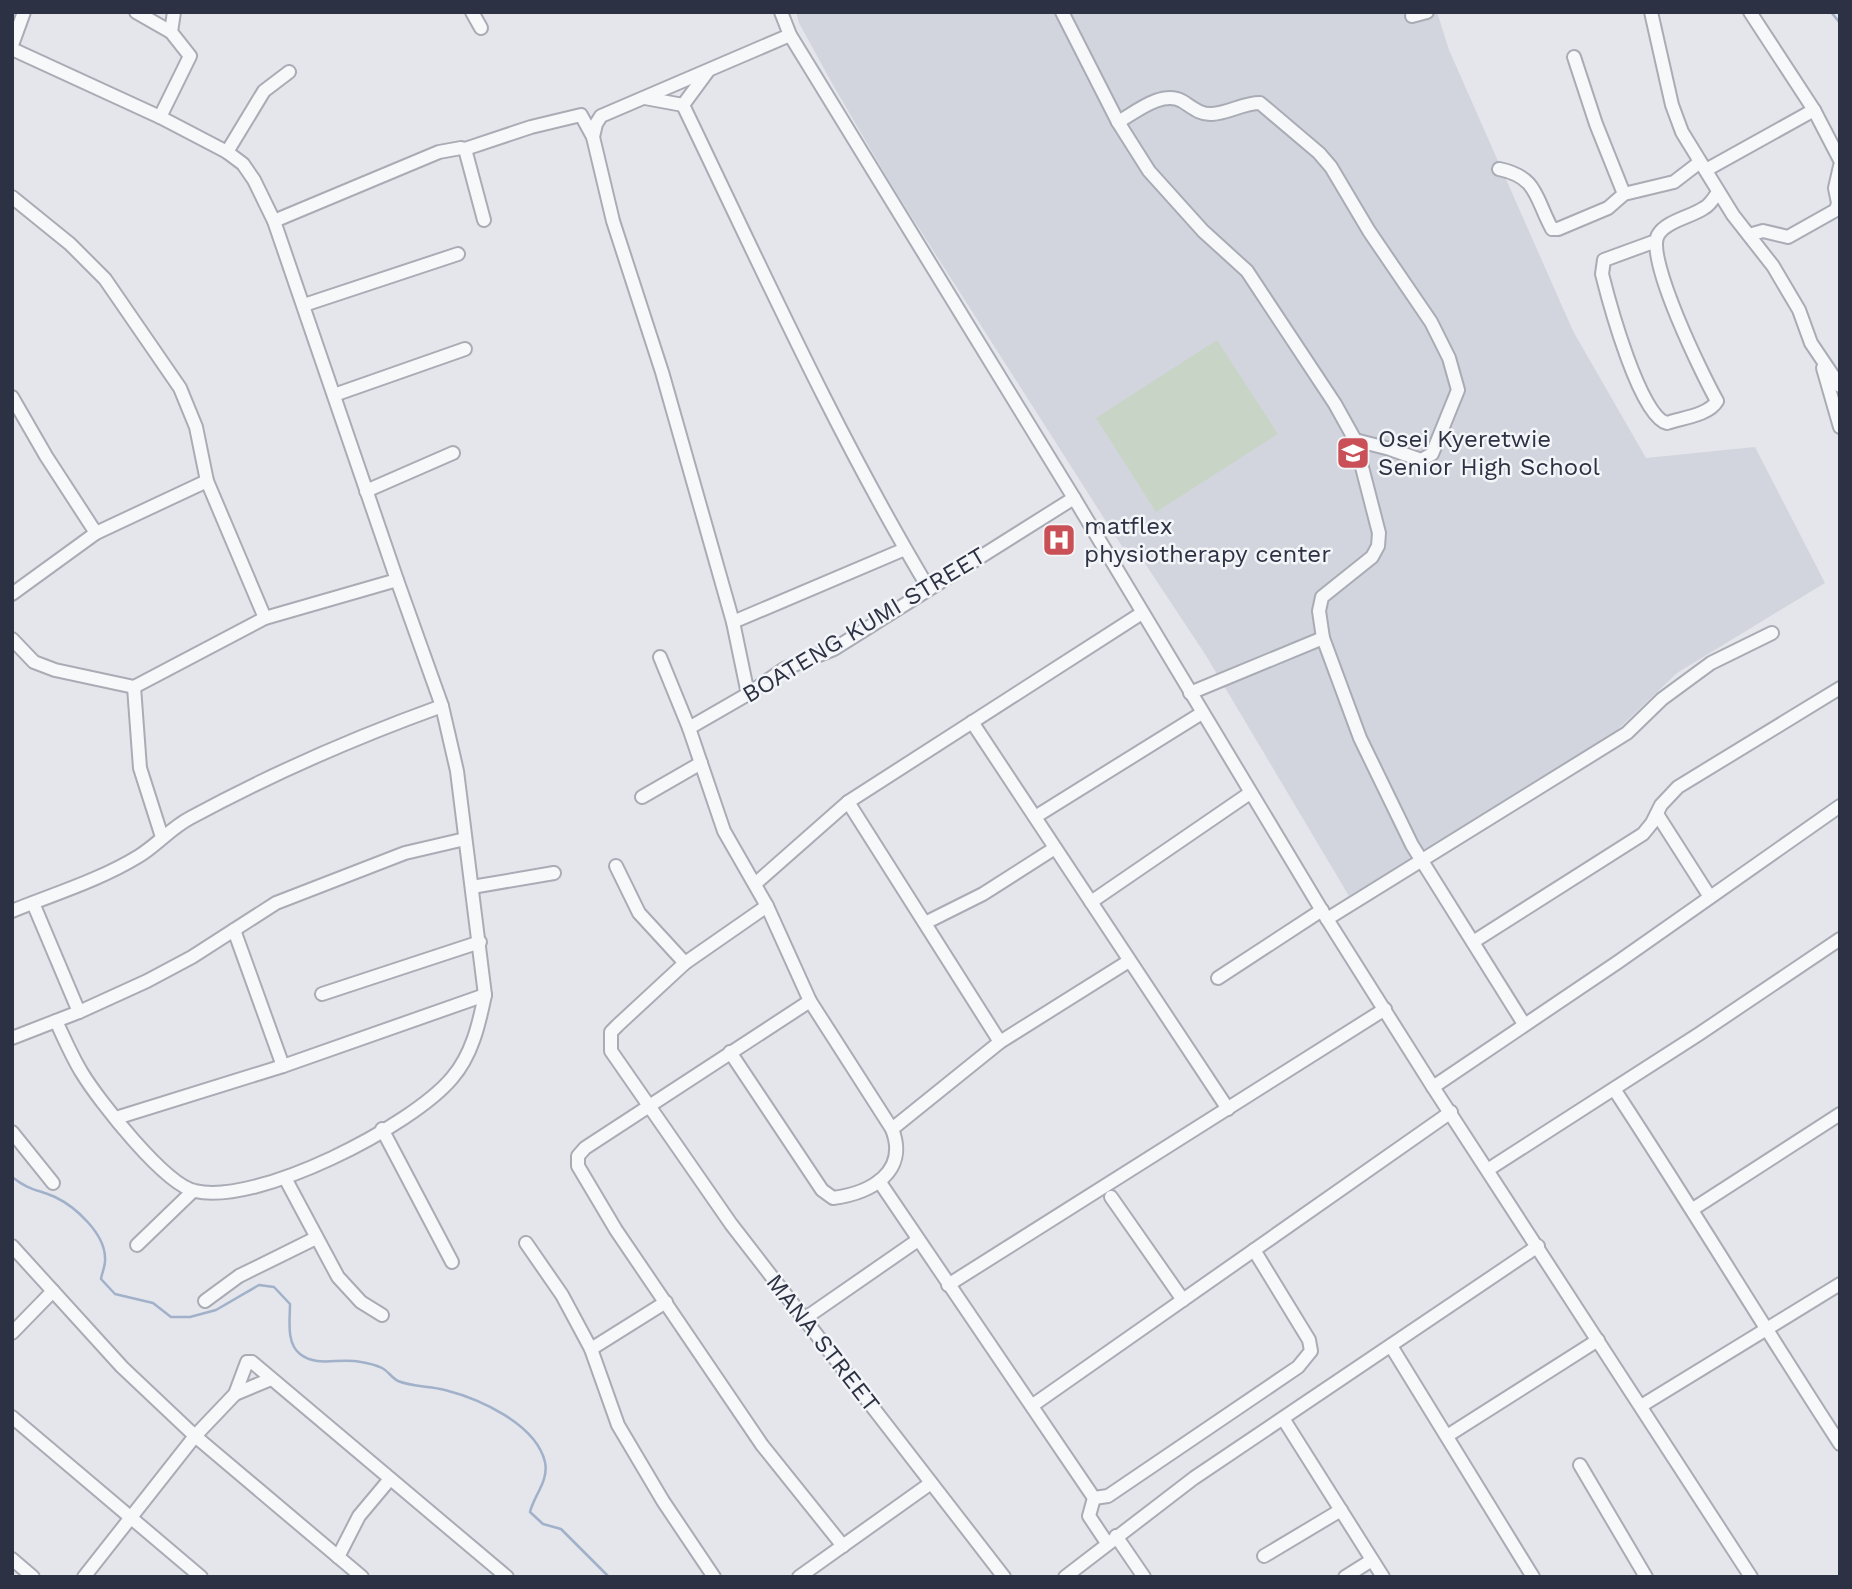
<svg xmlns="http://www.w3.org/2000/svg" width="1852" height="1589" font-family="'Work Sans',sans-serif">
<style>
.built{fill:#d2d5dd}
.green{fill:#c8d5c6}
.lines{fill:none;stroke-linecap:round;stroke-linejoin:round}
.stream{stroke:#a1b1c9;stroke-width:2.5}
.minor-casing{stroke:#a9acb5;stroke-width:16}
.minor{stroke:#f7f8fa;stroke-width:12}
.labels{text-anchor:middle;stroke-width:5;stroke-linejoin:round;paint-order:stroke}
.poi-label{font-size:24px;fill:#2c3243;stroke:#f4f5f9;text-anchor:start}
.street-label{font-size:24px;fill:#2c3243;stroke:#f4f5f9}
</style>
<rect width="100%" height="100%" fill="#e4e6eb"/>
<polygon class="built" points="796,12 1437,12 1449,50 1573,331 1646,458 1755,447 1825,583 1677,673 1614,733 1349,896 1205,654 1144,562 1132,562 892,186 833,85 799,23"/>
<polygon class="green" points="1217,340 1278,434 1156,512 1096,418"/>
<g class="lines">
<g class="stream">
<polyline points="1831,12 1840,23"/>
<path d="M12,1177C30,1191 37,1189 55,1197C76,1207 105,1234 105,1258C106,1265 102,1272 101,1279L115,1294L153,1303L171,1317H190L216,1310L259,1285L274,1287L290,1304C290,1320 286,1343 300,1354C318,1368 339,1357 361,1362C367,1363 376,1365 382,1368C388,1371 392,1378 398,1381C412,1387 431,1386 445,1390C480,1399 536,1424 545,1462C549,1481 534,1495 530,1512L543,1524L561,1529L609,1577"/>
</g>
<defs>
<g id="minor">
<polyline points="136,12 171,32"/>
<polyline points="472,12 481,28"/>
<polyline points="781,12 790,35 1074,498 1327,919 1433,1087 1751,1577"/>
<polyline points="1062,12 1118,122 1149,171 1203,231 1247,271 1335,404 1355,440 1379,533 1378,546 1372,557 1322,597 1319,611 1323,638 1360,738 1412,845 1524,1024"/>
<polyline points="1651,12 1672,105 1682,132 1733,215 1773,266 1799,310 1811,343 1840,386"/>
<polyline points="1750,12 1814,110 1840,160"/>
<polyline points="1412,16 1427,12"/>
<polyline points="12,45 24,12"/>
<path d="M12,49L160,117L227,152L243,164L254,180L274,221L397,580L442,706L457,771L485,995C479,1024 472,1055 452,1078C412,1126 257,1206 195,1191C165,1185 99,1101 82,1073C72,1057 64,1038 56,1021"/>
<polyline points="1574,57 1596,124 1624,194"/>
<polyline points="645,98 683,105"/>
<path d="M683,105C761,267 836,434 929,589"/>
<polyline points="683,105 708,71"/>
<polyline points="160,117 190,56 171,32 174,12"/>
<path d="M1118,122C1136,112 1162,90 1182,101C1192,107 1200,115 1212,114C1229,113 1243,103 1260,103L1319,153L1331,167L1369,231L1431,322L1449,358L1458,390L1432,454L1421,460L1390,449L1355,440"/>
<polyline points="593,137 596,124 601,116 790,35"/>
<polyline points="227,152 264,91 289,72"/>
<path d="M1499,169C1538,177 1535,198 1552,229H1558L1608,208L1624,194L1674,182L1700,162"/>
<polyline points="1706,170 1814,110"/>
<polyline points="12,197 70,244 105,279 180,388 196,427 207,481 265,618"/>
<polyline points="484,220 465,149 531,127 581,115 593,137 613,221 662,372 733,622 748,694"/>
<polyline points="274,221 439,152 461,148 465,149"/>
<polyline points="1749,235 1763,231 1788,237 1836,210 1838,203 1835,188 1840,166"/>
<path d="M1656,241L1604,260L1602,274C1609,302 1640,417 1667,423C1682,418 1709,415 1717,401C1703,376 1645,258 1658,235C1666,221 1691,217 1704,208C1710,205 1714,198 1718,192"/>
<polyline points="304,305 458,254"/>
<polyline points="1823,368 1840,427"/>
<polyline points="334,395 465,349"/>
<polyline points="12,397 46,456 96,533"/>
<polyline points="366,491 453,453"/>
<polyline points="12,594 96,533 207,481"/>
<polyline points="733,622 905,549"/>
<polyline points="12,639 34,662 55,670 134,687 265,618 397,580"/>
<path d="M660,657L689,728L724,831L767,906L810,1001L892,1129C909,1172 871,1193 833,1198L822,1190L730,1052"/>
<polyline points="134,687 140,768 162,837"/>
<polyline points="1190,693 1323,638"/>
<polyline points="972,722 1228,1109"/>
<polyline points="689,728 748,694 784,669 834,649 1074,498"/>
<polyline points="642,797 701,763"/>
<polyline points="848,802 1000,1042"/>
<polyline points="1657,814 1710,897"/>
<polyline points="1035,817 1202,713"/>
<polyline points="616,866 639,913 685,963"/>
<polyline points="755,884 848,802 1142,613"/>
<polyline points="472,887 554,873"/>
<polyline points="1091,902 1250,793"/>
<polyline points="33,903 79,1012"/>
<polyline points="767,906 685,963 618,1025 611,1032 611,1051 731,1224 1004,1577"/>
<path d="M12,911C54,894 100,880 139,856C157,845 171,828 190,818C271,774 356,737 442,706"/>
<polyline points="1327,919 1627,733 1662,699 1711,663 1772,633"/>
<polyline points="925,923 983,894 1055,848"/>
<polyline points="234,930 283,1066"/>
<polyline points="1473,942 1643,834 1652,823 1661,805 1678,787 1840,688"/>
<polyline points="1218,978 1322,910"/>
<polyline points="322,994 480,942"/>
<polyline points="810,1001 585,1148 578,1156 578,1166 616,1230 762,1445 843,1546"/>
<polyline points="12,1038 79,1012 147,981 192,957 276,903 405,853 465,839"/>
<polyline points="1433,1087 1618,962 1840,806"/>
<path d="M1614,1089C1691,1206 1763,1326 1840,1444"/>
<polyline points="116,1118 283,1066 485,995"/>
<polyline points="382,1129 452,1262"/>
<polyline points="892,1129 1000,1042 1129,961"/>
<polyline points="12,1132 53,1183"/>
<polyline points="1489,1169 1699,1034 1840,939"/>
<polyline points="285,1178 338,1277 361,1302 382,1315"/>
<polyline points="879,1181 1094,1498 1108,1496 1298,1367 1311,1351 1309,1340 1254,1250"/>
<polyline points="1111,1197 1183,1300"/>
<polyline points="1693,1209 1840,1114"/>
<polyline points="526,1243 562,1295 591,1349 618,1425 663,1501 714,1577"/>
<polyline points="137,1245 193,1191"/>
<polyline points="12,1246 122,1367 195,1436 362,1577"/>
<polyline points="948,1285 1385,1009"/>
<polyline points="205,1301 239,1276 316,1238"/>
<polyline points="804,1319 918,1240"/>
<polyline points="12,1333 53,1291"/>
<polyline points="1391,1346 1533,1577"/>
<polyline points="591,1349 666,1302"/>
<polyline points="235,1394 247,1362 252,1362 507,1577"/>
<polyline points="1033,1405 1451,1112"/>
<polyline points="1641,1406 1840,1284"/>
<polyline points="12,1417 201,1577"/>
<polyline points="1284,1420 1383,1577"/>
<polyline points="1447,1436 1598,1340"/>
<polyline points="1580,1465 1646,1577"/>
<polyline points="1094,1498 1089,1516 1107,1543"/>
<polyline points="1116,1536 1144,1577"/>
<polyline points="1264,1556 1341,1510"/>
<polyline points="338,1557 359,1516 390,1479"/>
<polyline points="12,1559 33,1577"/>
<polyline points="84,1577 195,1436 235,1394 271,1379"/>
<polyline points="799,1577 931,1483"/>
<polyline points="1065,1577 1194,1478 1538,1246"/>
<polyline points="1345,1577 1372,1560"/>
</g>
</defs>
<use href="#minor" class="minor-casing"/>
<use href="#minor" class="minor"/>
</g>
<defs>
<symbol id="school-square" viewBox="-11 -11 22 22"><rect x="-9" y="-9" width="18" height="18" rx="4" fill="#c95056" stroke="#f4f5f9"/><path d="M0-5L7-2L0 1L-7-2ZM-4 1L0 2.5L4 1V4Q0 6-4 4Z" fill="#fff"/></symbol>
<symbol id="hospital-square" viewBox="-11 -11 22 22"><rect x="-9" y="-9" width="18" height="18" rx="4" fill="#c95056" stroke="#f4f5f9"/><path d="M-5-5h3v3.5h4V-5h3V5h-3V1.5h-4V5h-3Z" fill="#fff"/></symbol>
</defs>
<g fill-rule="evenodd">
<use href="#school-square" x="1334" y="434" width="38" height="38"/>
<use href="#hospital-square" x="1040" y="521" width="38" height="38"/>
</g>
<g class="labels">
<g class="poi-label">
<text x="1378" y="447">Osei Kyeretwie<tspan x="1378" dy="28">Senior High School</tspan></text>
<text x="1084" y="534">matflex<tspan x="1084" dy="28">physiotherapy center</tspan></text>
</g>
<g class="street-label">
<text transform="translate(864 625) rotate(-31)" y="8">BOATENG KUMI STREET</text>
<text transform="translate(823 1343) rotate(52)" y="8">MANA STREET</text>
</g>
</g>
<rect width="1852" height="1589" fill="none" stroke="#2c3243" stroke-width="28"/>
</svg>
